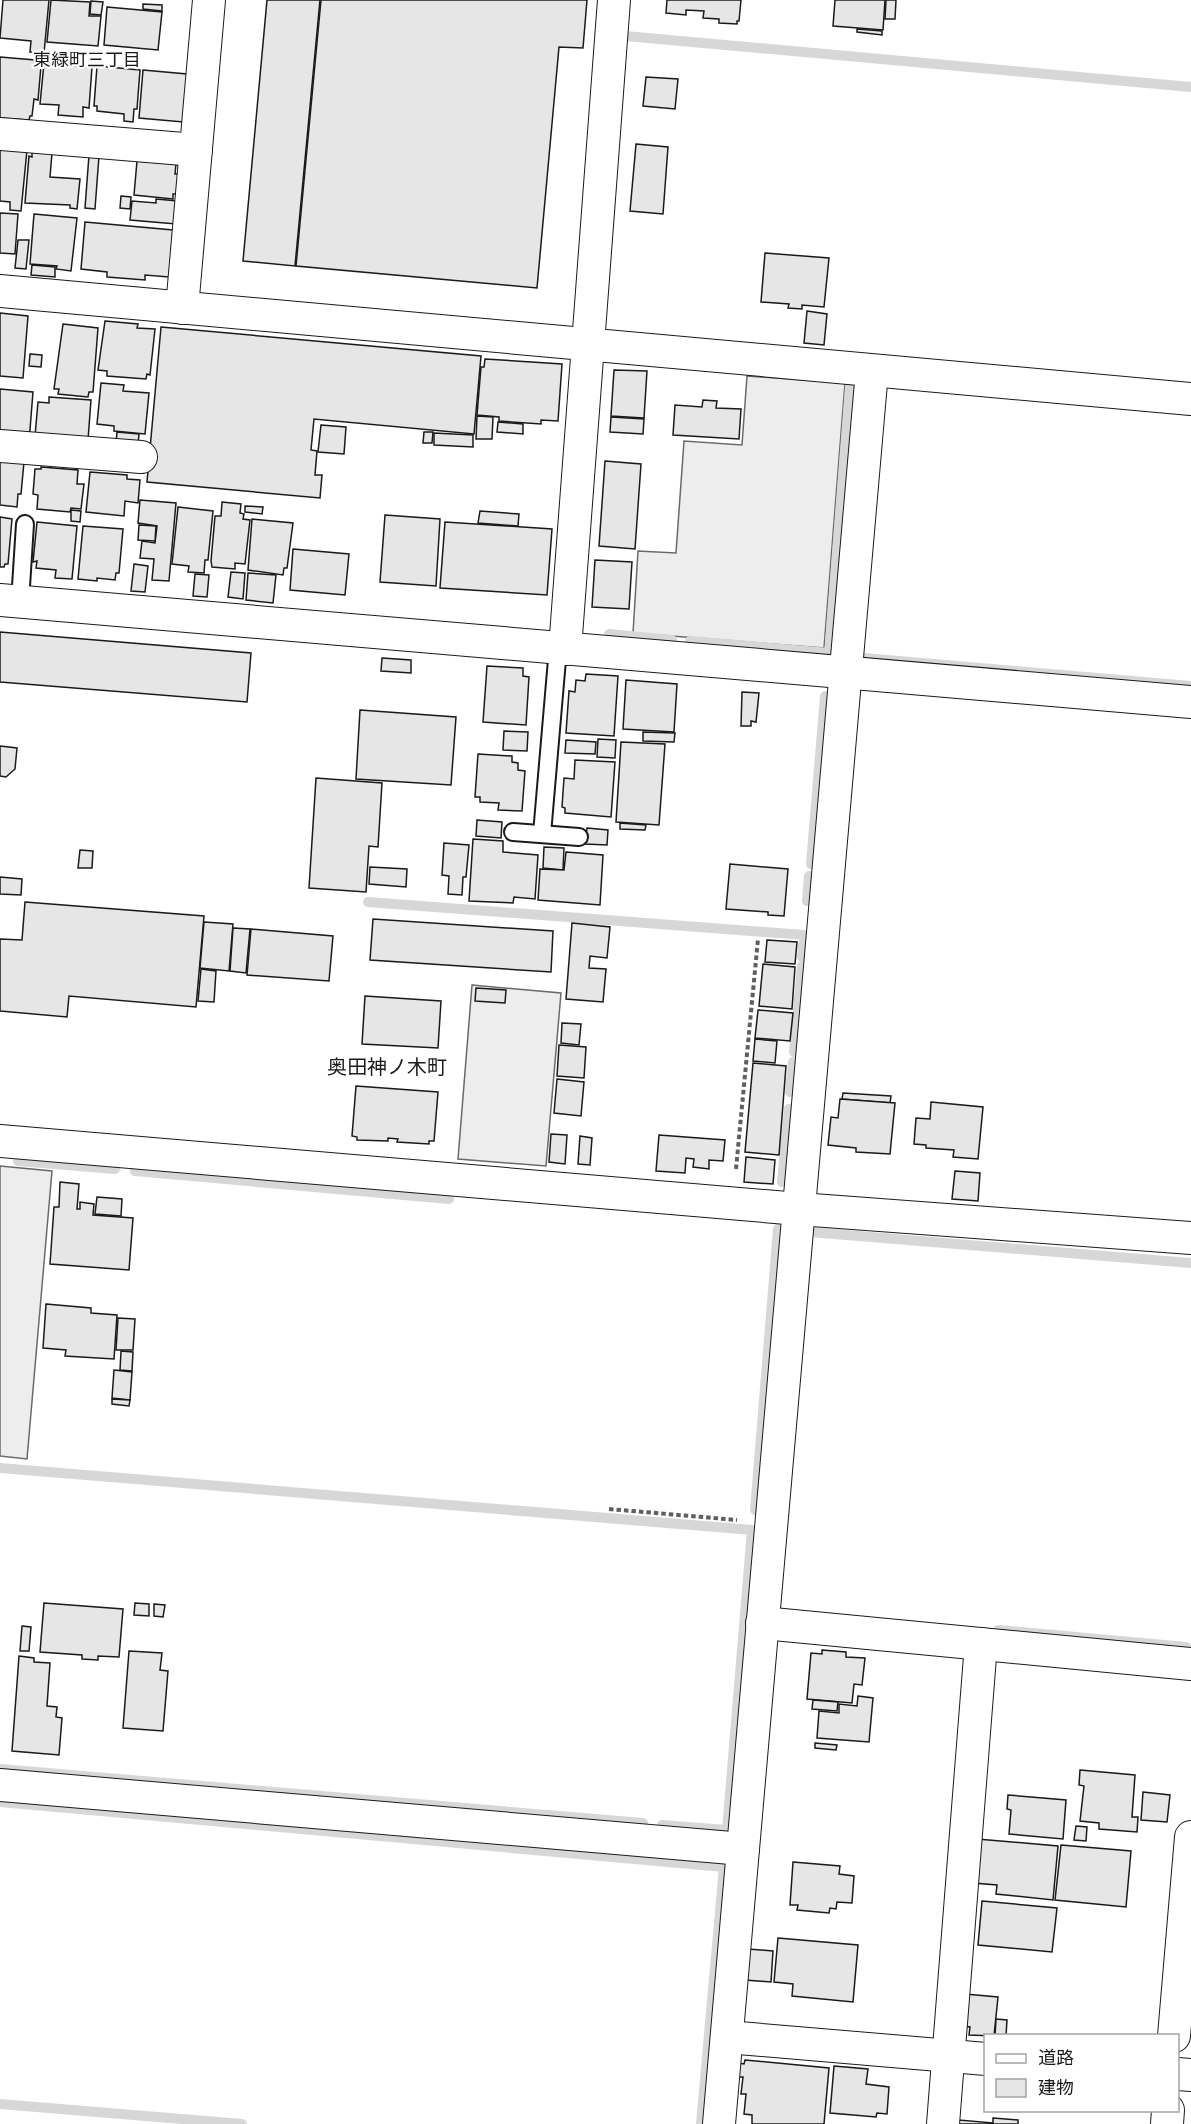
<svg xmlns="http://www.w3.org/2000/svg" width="1191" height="2124" font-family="Mulish,'Noto Sans JP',sans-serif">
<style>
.built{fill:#ededed;stroke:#6a6a6a;stroke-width:1.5}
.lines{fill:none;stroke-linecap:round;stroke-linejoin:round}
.stream{stroke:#d7d7d7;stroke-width:10}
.building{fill:#e6e6e6;stroke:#1a1a1a;stroke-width:1.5}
.lane-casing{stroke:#1a1a1a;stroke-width:20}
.street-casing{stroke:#1a1a1a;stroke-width:34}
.path{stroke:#5f5f5f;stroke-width:4;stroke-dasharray:4.5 3;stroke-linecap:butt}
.lane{stroke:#fff;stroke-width:16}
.street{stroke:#fff;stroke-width:32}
.labels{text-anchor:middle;stroke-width:4.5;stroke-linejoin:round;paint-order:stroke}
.neighbourhood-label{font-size:18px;fill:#1a1a1a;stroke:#fff}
.quarter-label{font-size:20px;fill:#1a1a1a;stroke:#fff}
</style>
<rect width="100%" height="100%" fill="#fff"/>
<g class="built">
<polygon points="747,376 845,383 824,648 633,633 638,551 676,553 684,441 742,445"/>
<polygon points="472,985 561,993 546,1166 458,1159"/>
<polygon points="0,1166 52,1171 27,1459 0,1456"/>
</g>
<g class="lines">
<g class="stream">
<polyline points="625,36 1191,87"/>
<polyline points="609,634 672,640"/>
<polyline points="690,641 829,653"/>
<polyline points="829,655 850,387"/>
<polyline points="864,658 1191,686"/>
<polyline points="811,864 825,696"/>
<polyline points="807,901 809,876"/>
<polyline points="368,902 804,935"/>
<polyline points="802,957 803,944"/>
<polyline points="794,1052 802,966"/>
<polyline points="790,1092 793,1062"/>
<polyline points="18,1161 115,1169"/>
<polyline points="135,1171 449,1199"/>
<polyline points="782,1182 789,1109"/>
<polyline points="809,1232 1191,1263"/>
<polyline points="0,1468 752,1530 727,1830 662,1825"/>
<polyline points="755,1510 778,1229"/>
<polyline points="998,1630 1186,1647"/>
<polyline points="0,1769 643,1823"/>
<polyline points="0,1802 724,1867 701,2124"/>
<polyline points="0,2104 242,2124"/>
</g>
</g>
<g class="building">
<polygon points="3,0 49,0 44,53 30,52 31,41 0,38"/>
<polygon points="51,0 90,2 89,16 101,16 98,46 47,42"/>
<polygon points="267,0 320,0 295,266 243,261"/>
<polygon points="321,0 587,0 583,48 559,47 537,288 296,266"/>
<polygon points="667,0 741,0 739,21 737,21 737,24 719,23 719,19 703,18 704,11 686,10 686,15 666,13"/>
<polygon points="835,0 885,0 883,30 833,26"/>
<polygon points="886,0 896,0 895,19 885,19"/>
<polygon points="91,1 103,2 101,15 90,14"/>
<polygon points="143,4 162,5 162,11 143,9"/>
<polygon points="107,7 162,12 158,50 104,45"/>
<polygon points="857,29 882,31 882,35 857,32"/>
<polygon points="0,57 35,60 34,65 41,66 38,100 34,99 32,116 30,116 29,120 0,118"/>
<polygon points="44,63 92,67 89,108 83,107 83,117 58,115 59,105 40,104"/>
<polygon points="97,66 140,70 137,109 134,109 133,122 124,121 124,114 97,111 97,106 94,106"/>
<polygon points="143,70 187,74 183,122 139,118"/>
<polygon points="646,77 678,79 675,109 643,106"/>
<polygon points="636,144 668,147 663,214 630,211"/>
<polygon points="0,148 27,150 21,211 10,210 10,202 0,201"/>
<polygon points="32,152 52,153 50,177 80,179 77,209 70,208 70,205 25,203 29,156 32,157"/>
<polygon points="89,155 99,156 95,209 85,208"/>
<polygon points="137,161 176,164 175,174 180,174 178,194 173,194 173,199 134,195"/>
<polygon points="121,196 131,197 130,209 120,208"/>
<polygon points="156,199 178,201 176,224 130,220 132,201 156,203"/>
<polygon points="0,213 18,214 15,254 0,253"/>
<polygon points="34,214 77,218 71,271 56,269 57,266 30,264"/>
<polygon points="85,222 173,230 169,277 145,275 145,280 107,277 107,272 81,269"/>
<polygon points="18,240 29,240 26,269 15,268"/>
<polygon points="765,253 829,258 824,307 802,305 802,309 788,308 789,304 761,302"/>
<polygon points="32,265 55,267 55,277 31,275"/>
<polygon points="807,311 827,314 824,345 804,343"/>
<polygon points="0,313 28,316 23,378 0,376"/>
<polygon points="105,321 138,324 137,328 155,329 150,375 147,374 146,379 107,376 107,371 98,370"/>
<polygon points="63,324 98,328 93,392 89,392 88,397 58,394 59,389 54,389"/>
<polygon points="161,327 481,356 474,434 314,419 311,450 317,451 315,475 322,475 320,498 147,482"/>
<polygon points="30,354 42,355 41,367 29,366"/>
<polygon points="485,359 562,364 558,421 541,420 541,424 499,421 499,417 477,415 481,367 484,367"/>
<polygon points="614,370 647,371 644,418 611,416"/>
<polygon points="101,383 124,385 123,391 149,393 145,434 114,431 114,426 97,424"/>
<polygon points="0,389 33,392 29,442 0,439"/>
<polygon points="49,397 91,400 88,440 35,436 38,402 49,403"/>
<polygon points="703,400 717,401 716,408 741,409 739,439 673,435 675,405 702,407"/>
<polygon points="477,416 493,417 492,439 476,439"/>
<polygon points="611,417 644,419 643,434 610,432"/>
<polygon points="498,422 523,424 523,434 497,432"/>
<polygon points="321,425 346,427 344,454 318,452"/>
<polygon points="117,432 139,434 138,445 116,443"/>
<polygon points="424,432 433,432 432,443 423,443"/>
<polygon points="434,433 473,435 473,447 434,445"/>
<polygon points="0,460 24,462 21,494 18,494 17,507 0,505"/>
<polygon points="605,461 641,464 635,549 599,546"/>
<polygon points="41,467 78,470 77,484 84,484 81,509 71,508 70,512 37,509 38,495 33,494 35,469 41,469"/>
<polygon points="90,472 127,475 127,479 140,480 138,503 125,501 124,516 86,512"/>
<polygon points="140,500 176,503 169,581 152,580 154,559 140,558 142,541 155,543 157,526 138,523"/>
<polygon points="222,502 241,504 240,513 244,514 243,519 250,520 245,564 235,563 235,569 212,567 211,561 215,516 221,516"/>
<polygon points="245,506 263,507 262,514 245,512"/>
<polygon points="178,507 213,511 208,560 205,560 204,573 188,572 189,566 172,564"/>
<polygon points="71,510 81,511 80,522 71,521"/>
<polygon points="480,511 519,514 518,526 478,523"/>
<polygon points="385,515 440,519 436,586 380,582"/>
<polygon points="0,517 12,519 8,564 5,564 4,567 0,567"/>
<polygon points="252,519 293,523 287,568 284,568 283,575 248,570"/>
<polygon points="37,522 77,526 72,579 55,578 56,570 36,568 37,561 33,562"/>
<polygon points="445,522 552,529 547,595 440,588"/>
<polygon points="139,525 156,526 155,541 138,540"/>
<polygon points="83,526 123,529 119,573 116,573 115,580 97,578 97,581 78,579"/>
<polygon points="293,549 349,554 345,595 290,590"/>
<polygon points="595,560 632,562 629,609 592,607"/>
<polygon points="134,564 148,566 145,592 131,591"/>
<polygon points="231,572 245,573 243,599 228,597"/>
<polygon points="248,573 276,575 273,603 246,600"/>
<polygon points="195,574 209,575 207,597 193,596"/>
<polygon points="0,632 251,653 247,702 0,682"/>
<polygon points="382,658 411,660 411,673 381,671"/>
<polygon points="487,666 523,668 523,676 529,677 526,725 483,722"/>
<polygon points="586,674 618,676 614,736 566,733 569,691 575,692 576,680 585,681"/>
<polygon points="626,680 677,684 674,732 623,729"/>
<polygon points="742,692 759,693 756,722 751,721 751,726 741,726"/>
<polygon points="360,710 456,717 451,785 356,779"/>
<polygon points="504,731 528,732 527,751 503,750"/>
<polygon points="643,732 675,733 674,742 643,741"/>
<polygon points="598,739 616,740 615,758 597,757"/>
<polygon points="566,740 596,742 595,754 565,753"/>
<polygon points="621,742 665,744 659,825 616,822"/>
<polygon points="0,746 17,748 15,769 6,777 0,776"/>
<polygon points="478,754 512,756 512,762 518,763 518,770 525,771 522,811 498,810 499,803 480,802 480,797 475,797"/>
<polygon points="575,760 615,762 611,817 565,813 565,808 562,807 564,778 574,779"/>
<polygon points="316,778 382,783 378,847 369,846 366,892 309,888"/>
<polygon points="477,820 502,822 501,838 476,836"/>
<polygon points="620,823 646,825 645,830 620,829"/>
<polygon points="587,828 608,830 607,845 585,844"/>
<polygon points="473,839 503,841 503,852 538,855 535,899 514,897 513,903 469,901"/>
<polygon points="444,843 469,845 466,877 463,877 462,895 448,894 449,876 442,875"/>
<polygon points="544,847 564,848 563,870 543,868"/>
<polygon points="80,850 93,851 92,868 78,868"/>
<polygon points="566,852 603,855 600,905 538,900 540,869 564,870"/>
<polygon points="730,864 788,869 784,916 768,915 768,912 726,909"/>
<polygon points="370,867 407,869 406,887 369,884"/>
<polygon points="0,877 22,879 21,895 0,894"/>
<polygon points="25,902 204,916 196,1007 69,996 67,1017 0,1011 0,939 22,940"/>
<polygon points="373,919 553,931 551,972 370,960"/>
<polygon points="204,922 233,924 229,971 200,968"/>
<polygon points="572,923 610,927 607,958 590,956 589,968 606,969 603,1002 566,999"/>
<polygon points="233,928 250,929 246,973 230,971"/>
<polygon points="251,929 333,936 329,981 247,975"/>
<polygon points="767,940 797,942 795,964 765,962"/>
<polygon points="763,964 795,967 792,1009 759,1006"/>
<polygon points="201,969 216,971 214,1002 198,1001"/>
<polygon points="476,988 506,990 505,1003 475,1001"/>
<polygon points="365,996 441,1001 438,1048 362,1044"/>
<polygon points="758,1010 793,1013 790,1041 755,1038"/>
<polygon points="562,1023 581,1024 579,1045 561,1043"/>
<polygon points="755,1039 777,1041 775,1063 753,1061"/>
<polygon points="559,1045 586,1047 584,1078 557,1076"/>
<polygon points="753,1063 786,1066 779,1155 745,1152"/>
<polygon points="557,1079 584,1082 581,1116 554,1113"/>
<polygon points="356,1086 438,1092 434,1141 429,1141 429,1144 397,1142 398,1139 388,1138 388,1141 357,1140 357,1137 352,1136"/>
<polygon points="843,1093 891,1096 890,1103 842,1099"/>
<polygon points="840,1099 895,1103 890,1154 856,1152 856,1148 828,1145 831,1117 838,1118"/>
<polygon points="931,1102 983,1107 978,1159 953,1157 954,1150 926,1148 926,1145 914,1144 916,1118 930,1119"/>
<polygon points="551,1134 567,1135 565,1164 549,1162"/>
<polygon points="659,1135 725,1140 723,1161 709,1160 709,1169 693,1167 694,1159 686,1158 685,1173 656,1171"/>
<polygon points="580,1136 592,1138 590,1165 578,1164"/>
<polygon points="746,1157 775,1160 773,1184 744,1182"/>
<polygon points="955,1171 980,1173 978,1201 952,1199"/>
<polygon points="60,1182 79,1184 77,1209 80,1209 80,1202 94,1204 93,1215 133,1218 129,1270 50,1264 54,1207 59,1207"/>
<polygon points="97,1197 122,1199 121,1216 95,1214"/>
<polygon points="46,1304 91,1308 91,1313 117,1315 114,1359 65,1356 66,1350 43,1348"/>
<polygon points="118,1318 135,1319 133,1350 116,1350"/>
<polygon points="121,1351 133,1352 132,1371 120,1370"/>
<polygon points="114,1370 132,1372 130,1400 112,1398"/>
<polygon points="112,1399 130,1400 129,1406 112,1404"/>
<polygon points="44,1603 123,1609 119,1657 98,1656 98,1660 82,1659 82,1655 40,1652"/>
<polygon points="135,1603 149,1604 149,1616 134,1615"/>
<polygon points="154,1604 165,1605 163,1617 154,1616"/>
<polygon points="22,1626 31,1627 29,1651 20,1651"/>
<polygon points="822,1650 846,1652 846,1657 865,1658 862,1685 854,1684 852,1703 807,1699 811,1653 822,1654"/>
<polygon points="129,1651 162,1653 160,1670 168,1671 163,1731 123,1728"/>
<polygon points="19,1656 34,1658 34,1662 50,1663 47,1706 57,1707 56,1717 62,1718 59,1755 12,1751"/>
<polygon points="858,1696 873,1698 869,1742 817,1738 819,1711 839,1713 839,1704 857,1706"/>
<polygon points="813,1700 838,1702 837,1711 812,1709"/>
<polygon points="815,1743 837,1745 836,1750 815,1748"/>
<polygon points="1080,1770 1135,1775 1132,1817 1138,1817 1137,1832 1099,1829 1099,1823 1080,1821 1084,1786 1079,1785"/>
<polygon points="1143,1792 1170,1795 1167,1822 1141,1820"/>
<polygon points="1008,1795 1066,1800 1063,1839 1009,1834 1011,1810 1007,1809"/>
<polygon points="1076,1826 1087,1827 1086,1841 1074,1840"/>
<polygon points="977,1839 1058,1846 1053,1900 996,1894 997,1885 973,1883"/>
<polygon points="1061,1845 1131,1851 1126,1907 1055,1900"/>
<polygon points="793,1862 840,1866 839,1874 854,1876 852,1903 837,1902 836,1909 830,1908 829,1913 797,1910 798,1905 790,1905"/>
<polygon points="982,1901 1057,1908 1052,1952 978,1945"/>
<polygon points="778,1938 858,1945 853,2002 792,1996 793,1984 774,1982"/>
<polygon points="748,1949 773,1951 771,1982 745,1980"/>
<polygon points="965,1994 998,1997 994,2036 969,2035 970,2027 962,2026"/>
<polygon points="996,2019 1007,2020 1006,2036 995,2036"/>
<polygon points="745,2060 829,2068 824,2124 752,2124 752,2115 744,2114 746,2094 741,2094 743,2077 737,2077 738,2063 744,2064"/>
<polygon points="834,2066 868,2069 866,2084 889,2087 887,2114 877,2113 876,2117 830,2113"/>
<polygon points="993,2118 1018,2120 1018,2124 959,2124 959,2120 993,2123"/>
</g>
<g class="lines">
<defs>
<g id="lane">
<polyline points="20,602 25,524"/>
<polyline points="513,832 579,837"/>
<polyline points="542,834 558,648"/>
</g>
<g id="street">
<polyline points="0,134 196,150"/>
<polyline points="0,291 1191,399"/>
<polyline points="182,308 209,0"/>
<polyline points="0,446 141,457"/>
<polyline points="0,600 1191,702"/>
<polyline points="565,649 614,0"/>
<polyline points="0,1141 799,1209 1191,1238"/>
<polyline points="762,1623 1191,1664"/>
<polyline points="0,1785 743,1849"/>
<polyline points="1174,2036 1191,1837"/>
<polyline points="727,2037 986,2059"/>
<polyline points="1178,2074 1191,2075"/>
<polyline points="719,2124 872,371"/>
<polyline points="943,2124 981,1644"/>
<polyline points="1167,2124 1168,2110"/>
</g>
</defs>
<use href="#lane" class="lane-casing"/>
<use href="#street" class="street-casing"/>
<g class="path">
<polyline points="736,1169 758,939"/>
<polyline points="609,1509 737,1520"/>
</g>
<use href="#lane" class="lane"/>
<use href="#street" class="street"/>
</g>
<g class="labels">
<g class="neighbourhood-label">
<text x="87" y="66">東緑町三丁目</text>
</g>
<g class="quarter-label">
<text x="387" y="1074">奥田神ノ木町</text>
</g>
</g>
<rect x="984" y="2034" width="195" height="78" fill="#ffffff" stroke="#a3a3a3" stroke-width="1.5"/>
<rect x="996" y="2054" width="30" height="9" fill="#ffffff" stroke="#a3a3a3" stroke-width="1.5"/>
<text x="1038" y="2064" font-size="18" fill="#1a1a1a">道路</text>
<rect x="996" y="2079" width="30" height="18" fill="#e6e6e6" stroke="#a3a3a3" stroke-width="1.5"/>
<text x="1038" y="2094" font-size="18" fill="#1a1a1a">建物</text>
</svg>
